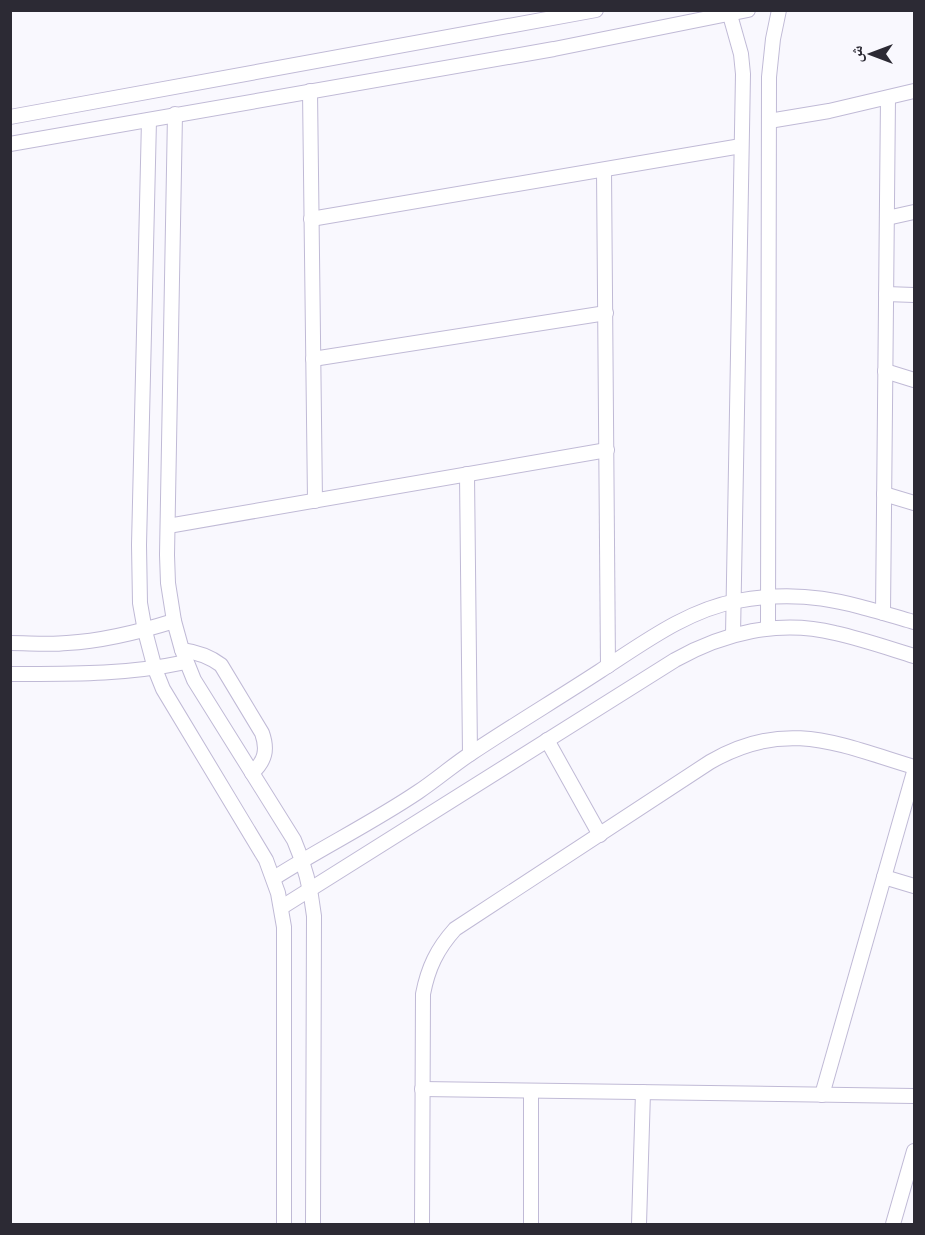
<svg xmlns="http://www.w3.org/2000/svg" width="925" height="1235" font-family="Lato,'Noto Naskh Arabic',sans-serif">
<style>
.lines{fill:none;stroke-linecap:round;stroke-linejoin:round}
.minor-casing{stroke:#c0bad6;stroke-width:16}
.minor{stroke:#fff;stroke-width:14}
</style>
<rect width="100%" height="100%" fill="#f9f8fe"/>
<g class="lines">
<defs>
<g id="minor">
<polyline points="730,15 741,54 743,74 733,635"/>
<polyline points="310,91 315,501"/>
<path d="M175,114L167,555L168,583L174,621L182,650L194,680L294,840C305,865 311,889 314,916L313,1224"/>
<polyline points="10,117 596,10"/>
<polyline points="149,120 139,545 140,603 145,631 155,669 163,689 266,860 278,893 284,927 284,1224"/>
<polyline points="769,121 829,111 914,91"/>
<polyline points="10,144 554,49 748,10"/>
<polyline points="604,170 608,666"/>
<polyline points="887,218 914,212"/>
<polyline points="311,219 741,146"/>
<polyline points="886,294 914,295"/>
<polyline points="313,359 606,313"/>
<polyline points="885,371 914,380"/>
<polyline points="467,474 470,754"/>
<polyline points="884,494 914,503"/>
<polyline points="168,526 607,450"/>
<polyline points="883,613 888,98"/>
<polyline points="768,628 769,77 773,39 779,10"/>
<path d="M10,643C29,643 49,645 67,643C104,641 139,632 174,621"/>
<path d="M182,650C197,652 209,656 221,665L262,733C268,750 265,761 252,773"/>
<path d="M10,674C72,674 125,675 186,662"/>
<polyline points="547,740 600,835"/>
<polyline points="884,877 914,886"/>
<path d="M274,878C321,848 372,823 418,792C436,780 452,766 470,754C512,726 557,699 600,671C642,644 687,610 737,601C806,588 849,603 914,622"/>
<path d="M282,907L675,660C723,633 779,619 835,633C862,639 888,648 914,656"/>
<polyline points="422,1089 914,1096"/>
<polyline points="531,1091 531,1224"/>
<polyline points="822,1095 914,772"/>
<path d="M422,1224L423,994C428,968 437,949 455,929L710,762C786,718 838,744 914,767"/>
<polyline points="639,1224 643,1092"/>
<polyline points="893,1224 914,1151"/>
</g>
</defs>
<use href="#minor" class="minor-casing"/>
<use href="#minor" class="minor"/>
</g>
<rect width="925" height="1235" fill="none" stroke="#2c2a34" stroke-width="24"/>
<g transform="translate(871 54) rotate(270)" stroke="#f9f8fe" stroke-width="4.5" paint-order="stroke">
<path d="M0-4.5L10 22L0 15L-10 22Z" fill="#2c2a34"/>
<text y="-9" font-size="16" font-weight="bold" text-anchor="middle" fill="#2c2a34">ش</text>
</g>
</svg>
